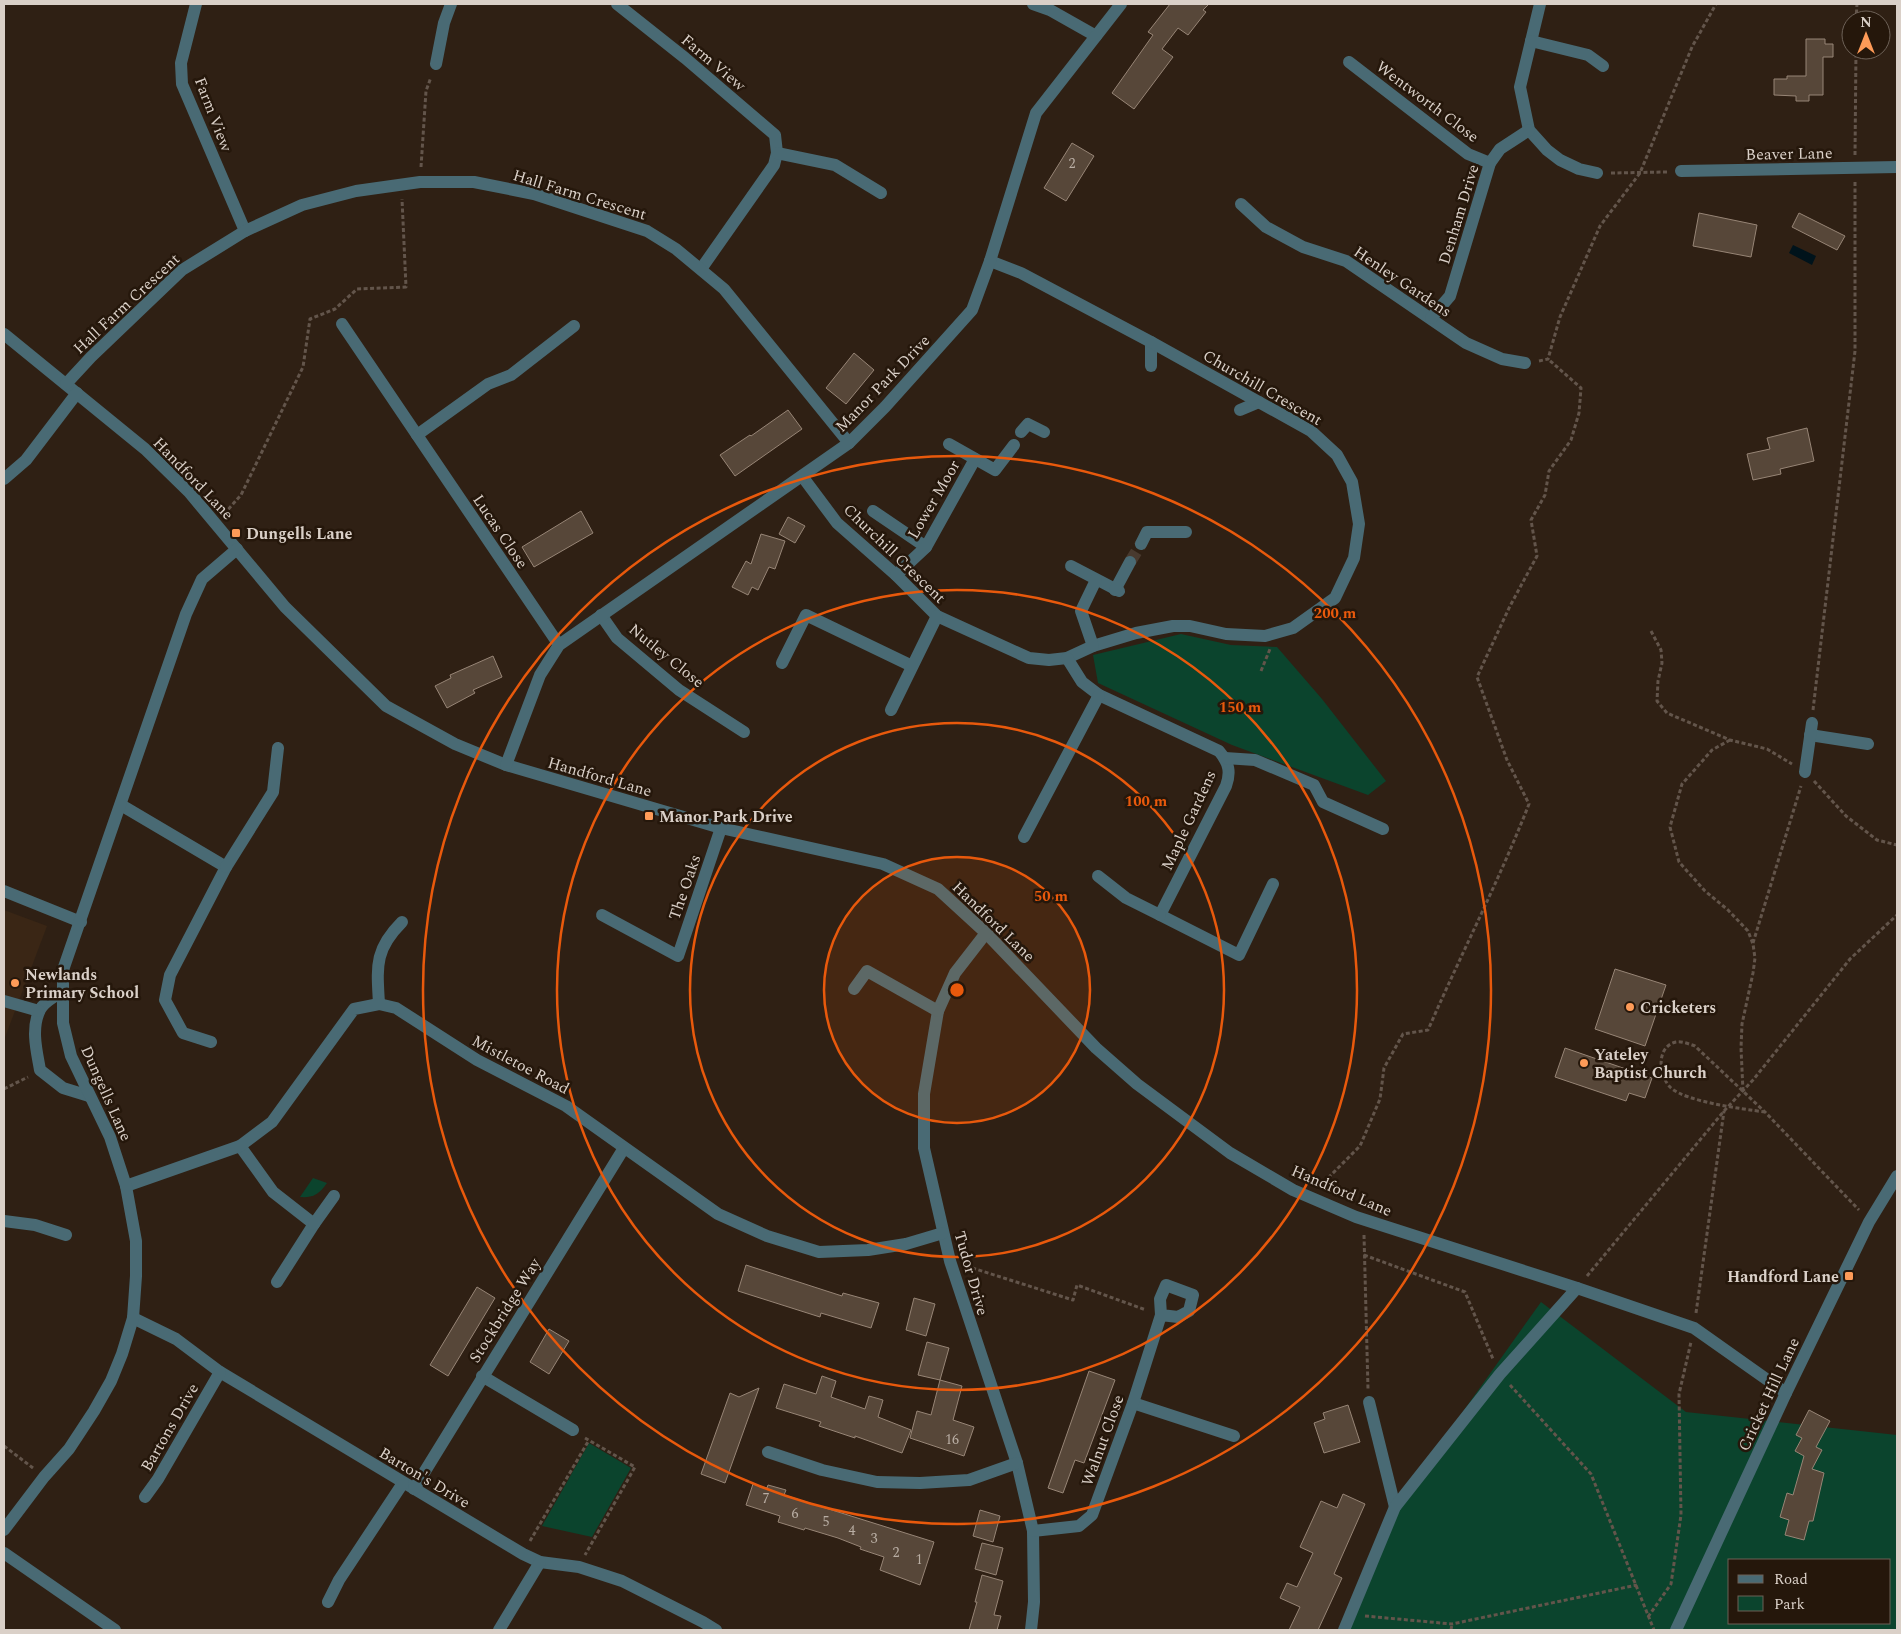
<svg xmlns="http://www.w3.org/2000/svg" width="1901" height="1634" font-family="Spectral,serif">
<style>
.built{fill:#3a2615}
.green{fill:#0b442d;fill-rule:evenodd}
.water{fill:#00131b}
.building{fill:#574739;stroke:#978576}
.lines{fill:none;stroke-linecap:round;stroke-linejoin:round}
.minor-tunnel{stroke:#493a2f;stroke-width:12;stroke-dasharray:12 6;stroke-linecap:butt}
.path{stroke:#63554b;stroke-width:3;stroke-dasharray:4 2.5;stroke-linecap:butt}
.minor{stroke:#496a74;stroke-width:12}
.ring{fill:none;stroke:#e8590c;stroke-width:2.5}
.poi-dot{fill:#fe9b58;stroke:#25170b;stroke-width:2}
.labels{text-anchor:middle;stroke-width:5;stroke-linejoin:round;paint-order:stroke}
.number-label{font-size:14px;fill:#b9aea4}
.street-label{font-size:16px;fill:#dad0c8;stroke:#25170b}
.poi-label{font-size:16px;font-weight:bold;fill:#dad0c8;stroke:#25170b;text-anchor:start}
.centre{fill:#e8590c;stroke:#25170b;stroke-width:2.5}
.ring-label{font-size:15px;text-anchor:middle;font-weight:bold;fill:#e8590c;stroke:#25170b;stroke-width:5;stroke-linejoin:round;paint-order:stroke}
</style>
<rect width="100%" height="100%" fill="#2f2014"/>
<polygon class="built" points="4,910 47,926 4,1040"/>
<g class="green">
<polygon points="1181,634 1231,645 1277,647 1322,699 1386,781 1368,795 1232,745 1098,683 1093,655"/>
<path d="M313,1178L327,1183C319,1194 314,1198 300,1197Z"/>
<path d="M1541,1302L1686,1412L1897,1435V1630H1343L1395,1507ZM1730,1560H1890V1623H1730Z"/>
<polygon points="589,1443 631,1468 592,1537 542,1526"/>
</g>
<polygon class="water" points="1793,245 1816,256 1812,265 1789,253"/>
<g class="building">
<polygon points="1170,4 1209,4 1203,10 1206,12 1188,35 1178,28 1162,49 1173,57 1134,109 1112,93 1153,35 1148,32"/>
<polygon points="1806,39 1825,39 1825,44 1833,44 1833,57 1823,57 1823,95 1809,95 1809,101 1796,101 1796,96 1774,95 1774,79 1787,79 1787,76 1806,76"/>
<polygon points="1072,143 1094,156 1066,201 1044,188"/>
<polygon points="1699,213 1757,225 1751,257 1693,246"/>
<polygon points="1799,213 1845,236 1837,250 1792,227"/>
<polygon points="854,353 874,370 846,404 826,388"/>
<polygon points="788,410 802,429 735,476 720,455 750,435 751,436"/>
<polygon points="1807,428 1814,461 1780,469 1781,474 1753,480 1747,454 1770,449 1767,438"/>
<polygon points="581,511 593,533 534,567 522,547"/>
<polygon points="788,517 805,526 795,543 779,534"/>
<polygon points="761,534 785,541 775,569 769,567 758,590 752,587 748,595 732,587 746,561 751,564"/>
<polygon points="493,656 502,677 473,690 475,693 447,708 435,686 451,678 450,675"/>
<polygon points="1615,969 1666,985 1645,1046 1595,1029"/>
<polygon points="1565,1048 1652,1078 1645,1098 1629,1093 1626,1101 1555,1077"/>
<polygon points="746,1265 842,1296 843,1293 879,1303 871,1328 821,1313 820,1317 738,1291"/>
<polygon points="477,1287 495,1298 448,1376 430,1365"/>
<polygon points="914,1298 935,1304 926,1336 906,1330"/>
<polygon points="549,1329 569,1341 549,1374 530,1362"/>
<polygon points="927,1342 949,1348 940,1380 918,1375"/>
<polygon points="1089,1371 1115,1380 1084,1463 1075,1460 1063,1493 1048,1488"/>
<polygon points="822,1376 836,1381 831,1397 865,1409 869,1396 883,1400 878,1417 911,1430 902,1453 855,1436 855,1438 819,1426 821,1422 776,1408 784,1384 816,1394"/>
<polygon points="940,1380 962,1386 953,1420 974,1427 964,1456 910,1438 917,1411 931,1415"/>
<polygon points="759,1388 725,1483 701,1474 730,1393 739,1397"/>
<polygon points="1348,1405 1360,1442 1324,1453 1314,1423 1325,1419 1323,1413"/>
<polygon points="1809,1410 1830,1421 1816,1447 1822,1450 1812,1469 1824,1473 1813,1521 1809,1521 1804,1540 1785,1535 1789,1520 1780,1517 1787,1493 1793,1495 1804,1456 1795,1451 1802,1438 1796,1435"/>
<polygon points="753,1484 767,1488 768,1485 786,1490 784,1495 934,1542 920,1585 880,1570 884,1557 860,1549 861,1547 838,1538 805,1528 804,1530 778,1522 780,1516 746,1505"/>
<polygon points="1343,1494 1365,1504 1334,1574 1342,1578 1318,1630 1289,1630 1300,1607 1280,1598 1287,1583 1297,1587 1313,1553 1300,1547 1321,1501 1337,1508"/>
<polygon points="980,1510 1000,1516 993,1542 973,1536"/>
<polygon points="982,1543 1003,1548 996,1575 975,1569"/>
<polygon points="982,1575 1003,1581 994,1615 1001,1616 997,1630 969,1630 977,1602 975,1602"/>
</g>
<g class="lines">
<polyline class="minor-tunnel" points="1130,562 1141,544"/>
<g class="path">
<polyline points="1856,20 1857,4"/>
<polyline points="1855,155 1856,50"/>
<polyline points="421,167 426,91 431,77"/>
<polyline points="1611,173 1667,172"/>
<polyline points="1539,361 1548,359 1560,317 1600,226 1640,173 1692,47 1716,4"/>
<polyline points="224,514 241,495 303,367 310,319 335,309 357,289 406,287 402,199"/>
<polyline points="1651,631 1661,650 1662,663 1658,681 1657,701 1667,713 1730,740 1767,749 1792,764"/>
<polyline points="1261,671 1270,649"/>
<polyline points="1813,710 1855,351 1855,181"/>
<polyline points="1730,740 1712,750 1682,784 1670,827 1679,862 1705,891 1728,910 1748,931 1753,944 1755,958 1753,973 1742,1024 1741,1048 1743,1091"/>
<polyline points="1814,781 1846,816 1877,840 1897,845"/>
<polyline points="1753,943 1801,786"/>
<polyline points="4,1089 28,1077"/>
<path d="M1765,1112C1743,1109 1687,1102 1671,1088C1659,1077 1655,1047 1676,1042C1682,1041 1689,1044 1695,1046L1765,1112L1859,1210"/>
<path d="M1329,1191V1177L1360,1146L1380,1099L1384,1068L1403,1034L1428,1030C1461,954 1499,881 1529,804L1507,760L1477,677L1510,606L1537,556L1531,520L1545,495L1549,471L1571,440L1579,413L1581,388L1548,359"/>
<polyline points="1364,1235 1368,1389"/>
<polyline points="1364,1255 1465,1292 1493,1359"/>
<polyline points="966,1266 1073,1300 1077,1285 1146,1310"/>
<polyline points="1587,1276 1724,1111 1753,1080 1850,959 1897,915"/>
<polyline points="1696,1313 1724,1111"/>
<polyline points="1510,1385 1591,1474 1654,1630"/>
<polyline points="585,1438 635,1467 585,1555"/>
<polyline points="4,1446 33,1468"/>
<polyline points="530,1541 589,1440"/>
<polyline points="1365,1616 1452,1624 1637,1585"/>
<polyline points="1648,1617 1671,1584 1681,1515 1679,1394 1691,1342"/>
<polyline points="1451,1630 1452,1624"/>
</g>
<g class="minor">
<polyline points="196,4 181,63 182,84 245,231"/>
<polyline points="617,4 685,58 775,135 777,153 774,165 701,269"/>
<polyline points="1033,4 1050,10 1096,36"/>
<polyline points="1540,4 1520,87 1529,130 1547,150 1560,160 1579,169 1597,173"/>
<polyline points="1531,41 1588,55 1603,66"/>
<polyline points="1349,62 1468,154 1490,163"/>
<polyline points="436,64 444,23 451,4"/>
<polyline points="777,153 835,165 881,193"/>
<polyline points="1681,171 1897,167"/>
<polyline points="1241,204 1266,227 1303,247 1346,261 1466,343 1502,359 1525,363"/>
<polyline points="1431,318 1450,296 1490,163 1500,149 1529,130"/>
<polyline points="342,324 417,435"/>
<polyline points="4,334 145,449 189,492 285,607 386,706 455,744 506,765 721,828 883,864 938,889 986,933 1096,1048 1137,1084 1230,1153 1293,1190 1356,1217 1577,1288 1694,1328 1786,1393"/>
<polyline points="1151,342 1151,366"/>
<polyline points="66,384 91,357 182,270 245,231 302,205 356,191 420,182 474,182 534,194 647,231 676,249 724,289 849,443"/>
<polyline points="1240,410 1259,402"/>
<polyline points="1021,432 1028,424 1044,432"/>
<polyline points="949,444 995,470 1014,445"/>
<polyline points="802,476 837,523 896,575 937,616 1029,658 1049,660 1067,658 1093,646 1136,633 1173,626 1190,626 1226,634 1265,636 1293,628 1335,598 1354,558 1359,524 1352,482 1337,455 1311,431 1151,342 1021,273 990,261"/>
<polyline points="4,479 26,460 77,393"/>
<polyline points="873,511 926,547"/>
<polyline points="1141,544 1147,532 1186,532"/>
<polyline points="1071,566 1119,591"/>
<polyline points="896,575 926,547 975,459"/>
<polyline points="1115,590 1130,562"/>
<polyline points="601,615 617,638 679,690 744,732"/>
<polyline points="559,645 417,435 488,384 511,375 574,326"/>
<polyline points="1093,646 1081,611 1096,580"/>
<path d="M1067,658L1082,682L1099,695L1219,751C1229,763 1231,772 1226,786L1160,915L1239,955L1273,884"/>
<polyline points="782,663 806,615 912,666"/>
<polyline points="891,710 937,616"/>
<polyline points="1810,735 1868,744"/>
<polyline points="1225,758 1255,760 1314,785 1323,802 1383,829"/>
<polyline points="506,765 540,675 559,645 849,443 885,407 972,310 990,261 1036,113 1121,4"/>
<polyline points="1805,772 1812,723"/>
<polyline points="121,805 226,867 170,975 165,1000 183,1033 211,1042"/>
<polyline points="1024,837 1099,695"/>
<polyline points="226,867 273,792 278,748"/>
<polyline points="1098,876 1126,898 1160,915"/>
<polyline points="4,891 81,922"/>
<polyline points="602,915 678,956 721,828"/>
<polyline points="986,933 955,973 938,1011 924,1094 924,1148 950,1261 1017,1463 1033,1531 1034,1602 1031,1630"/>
<polyline points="854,989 867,971 938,1011"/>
<path d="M62,992C55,996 42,1003 39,1012C31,1030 37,1052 40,1070L63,1088L89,1096"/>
<polyline points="4,1001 39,1011"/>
<path d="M379,1004C377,967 374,950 402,922"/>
<polyline points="240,1146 273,1192 314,1224 277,1282"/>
<polyline points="126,1186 240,1146 272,1122 354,1009 379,1004 396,1008 477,1060 566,1106 718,1214 767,1236 819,1252 868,1250 906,1244 943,1233"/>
<polyline points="4,1221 35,1225 66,1235"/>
<polyline points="314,1224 334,1196"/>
<polyline points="133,1318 176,1339 220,1372 523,1554 540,1562 579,1567 622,1581 703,1622 716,1630"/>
<polyline points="482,1376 573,1430"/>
<polyline points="1369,1402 1395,1507"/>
<polyline points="1133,1403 1234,1436"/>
<polyline points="768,1452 822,1470 877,1482 920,1483 969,1480 1017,1463"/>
<polyline points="414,1489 624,1148"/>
<polyline points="145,1497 158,1479 220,1372"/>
<polyline points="4,1530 44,1477 69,1449 94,1411 111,1381 122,1354 133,1318 136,1276 136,1241 126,1186 110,1137 71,1056 63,1023 63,970 186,614 202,579 237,549"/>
<polyline points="1033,1531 1079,1526 1092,1515 1133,1403 1161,1315 1160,1299 1166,1285 1193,1295 1189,1311 1178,1317 1161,1315"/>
<polyline points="4,1553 115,1630"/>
<polyline points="328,1602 339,1580 403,1483"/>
<polyline points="499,1630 540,1562"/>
<polyline points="1344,1630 1395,1507 1500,1374 1577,1288"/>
<polyline points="1676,1630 1786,1393 1869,1222 1897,1176"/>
</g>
</g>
<circle cx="957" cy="990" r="133" fill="#e8590c" fill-opacity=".12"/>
<g class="ring">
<circle cx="957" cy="990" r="133"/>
<circle cx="957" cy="990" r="267"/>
<circle cx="957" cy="990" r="400"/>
<circle cx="957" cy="990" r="534"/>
</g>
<g class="poi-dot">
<rect x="231" y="528" width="10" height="10" rx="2.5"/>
<rect x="644" y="811" width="10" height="10" rx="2.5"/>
<circle cx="15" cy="983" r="5"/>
<circle cx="1630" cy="1007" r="5"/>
<circle cx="1584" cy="1063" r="5"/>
<rect x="1844" y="1271" width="10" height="10" rx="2.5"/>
</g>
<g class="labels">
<g class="number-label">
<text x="1072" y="168">2</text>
<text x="952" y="1444">16</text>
<text x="766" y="1503">7</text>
<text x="795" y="1518">6</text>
<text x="826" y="1526">5</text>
<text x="852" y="1535">4</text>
<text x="874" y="1543">3</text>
<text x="896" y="1557">2</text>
<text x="919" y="1564">1</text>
</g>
<g class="street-label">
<text transform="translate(714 62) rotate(40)" y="6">Farm View</text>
<text transform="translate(1428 101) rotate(37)" y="6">Wentworth Close</text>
<text transform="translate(214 114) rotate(69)" y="6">Farm View</text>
<text transform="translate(1789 153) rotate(-1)" y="6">Beaver Lane</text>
<text transform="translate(580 194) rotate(17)" y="6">Hall Farm Crescent</text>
<text transform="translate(1458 214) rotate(-73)" y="6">Denham Drive</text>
<text transform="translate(1403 281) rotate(34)" y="6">Henley Gardens</text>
<text transform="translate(126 303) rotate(-43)" y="6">Hall Farm Crescent</text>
<text transform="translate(882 383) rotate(-46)" y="6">Manor Park Drive</text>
<text transform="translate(1263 387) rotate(30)" y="6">Churchill Crescent</text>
<text transform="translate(194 478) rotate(46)" y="6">Handford Lane</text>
<text transform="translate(933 499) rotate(-60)" y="6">Lower Moor</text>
<text transform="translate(501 531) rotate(56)" y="6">Lucas Close</text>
<text transform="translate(895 553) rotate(44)" y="6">Churchill Crescent</text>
<text transform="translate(667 655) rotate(39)" y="6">Nutley Close</text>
<text transform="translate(600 776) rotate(16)" y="6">Handford Lane</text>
<text transform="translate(1188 820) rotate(-65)" y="6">Maple Gardens</text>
<text transform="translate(684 887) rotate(-71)" y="6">The Oaks</text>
<text transform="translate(994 921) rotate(44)" y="6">Handford Lane</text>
<text transform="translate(521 1064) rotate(28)" y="6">Mistletoe Road</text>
<text transform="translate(107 1093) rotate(66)" y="6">Dungells Lane</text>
<text transform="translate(1342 1190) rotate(23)" y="6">Handford Lane</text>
<text transform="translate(972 1273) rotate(74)" y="6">Tudor Drive</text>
<text transform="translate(504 1310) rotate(-58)" y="6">Stockbridge Way</text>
<text transform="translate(1768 1394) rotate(-65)" y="6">Cricket Hill Lane</text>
<text transform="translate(169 1427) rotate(-60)" y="6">Bartons Drive</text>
<text transform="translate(1102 1440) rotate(-70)" y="6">Walnut Close</text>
<text transform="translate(425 1477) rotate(31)" y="6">Barton's Drive</text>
</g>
<g class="poi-label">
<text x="246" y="539">Dungells Lane</text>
<text x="659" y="822">Manor Park Drive</text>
<text x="25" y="980">Newlands<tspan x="25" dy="18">Primary School</tspan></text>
<text x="1640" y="1013">Cricketers</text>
<text x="1594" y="1060">Yateley<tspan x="1594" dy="18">Baptist Church</tspan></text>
<text x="1839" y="1282" text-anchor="end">Handford Lane</text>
</g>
</g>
<circle cx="957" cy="990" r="8" class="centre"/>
<g class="ring-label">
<text x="1335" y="618">200 m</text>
<text x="1240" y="712">150 m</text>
<text x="1146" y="806">100 m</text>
<text x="1051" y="901">50 m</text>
</g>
<rect width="1901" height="1634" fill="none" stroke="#dad0c8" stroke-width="10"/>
<rect x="1728" y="1559" width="162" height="65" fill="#25170b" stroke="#6d6157"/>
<rect x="1738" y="1575" width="25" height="8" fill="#496a74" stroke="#6d6157"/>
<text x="1774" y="1584" font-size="15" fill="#dad0c8">Road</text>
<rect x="1738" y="1596" width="25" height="15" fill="#0b442d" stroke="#6d6157"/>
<text x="1774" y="1609" font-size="15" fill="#dad0c8">Park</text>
<g transform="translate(1866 35)"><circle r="24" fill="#25170b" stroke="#6d6157"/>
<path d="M0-4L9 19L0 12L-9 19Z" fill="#fe9b58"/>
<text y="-8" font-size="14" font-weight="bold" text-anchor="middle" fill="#dad0c8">N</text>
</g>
</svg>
